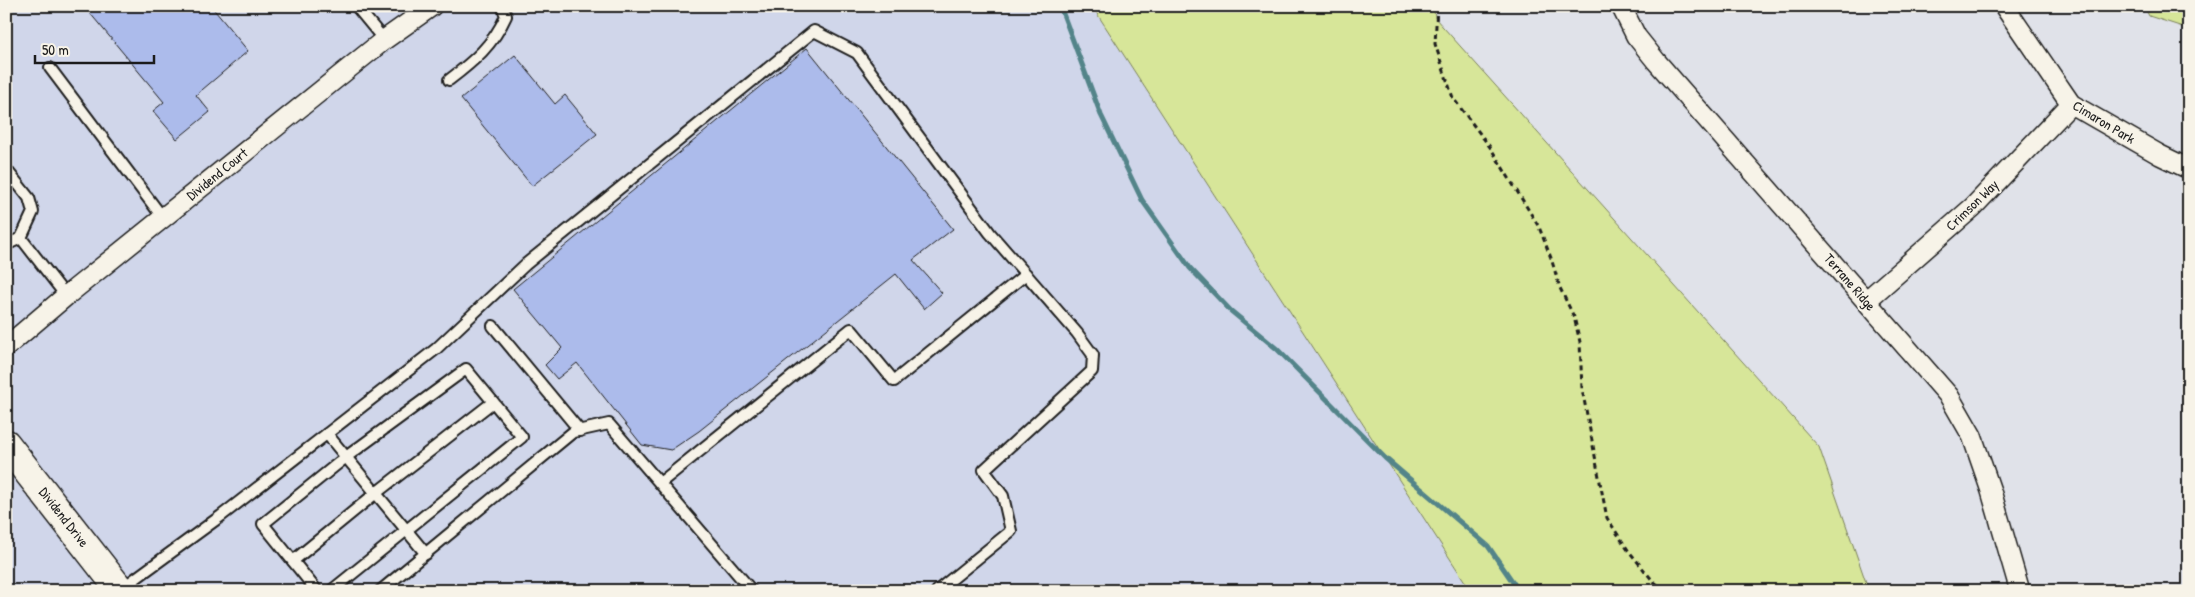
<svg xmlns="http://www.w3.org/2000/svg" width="2195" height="597" font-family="'Patrick Hand',sans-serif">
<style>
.built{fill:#d0d6ea}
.green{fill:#d7e699;stroke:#7a815a}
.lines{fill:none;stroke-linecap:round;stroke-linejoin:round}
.stream{stroke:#538489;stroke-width:5}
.building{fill:#acbbeb;stroke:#1c1c1c}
.lane-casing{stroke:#1c1c1c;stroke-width:14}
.street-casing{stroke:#1c1c1c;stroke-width:22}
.secondary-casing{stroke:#1c1c1c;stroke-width:31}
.path{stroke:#1c1c1c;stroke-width:3;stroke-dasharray:5 4;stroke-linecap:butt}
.lane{stroke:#f7f3e8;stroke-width:10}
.street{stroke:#f7f3e8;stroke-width:19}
.secondary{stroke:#f7f3e8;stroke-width:28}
.labels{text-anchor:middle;stroke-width:4;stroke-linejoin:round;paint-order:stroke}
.street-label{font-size:14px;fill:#1c1c1c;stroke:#f7f3e8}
</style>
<rect width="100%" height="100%" fill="#e0e2e9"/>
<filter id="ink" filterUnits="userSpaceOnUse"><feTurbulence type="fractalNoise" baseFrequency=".02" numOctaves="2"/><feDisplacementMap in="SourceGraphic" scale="10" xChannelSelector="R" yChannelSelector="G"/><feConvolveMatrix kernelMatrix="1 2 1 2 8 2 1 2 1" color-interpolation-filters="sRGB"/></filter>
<g filter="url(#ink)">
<polygon class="built" points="6,6 1092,6 1471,591 6,591"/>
<g class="green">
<polygon points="1092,6 1434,6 1435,18 1819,447 1869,591 1471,591"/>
<polygon points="2144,6 2189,6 2189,29 2149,16"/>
</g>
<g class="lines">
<polyline class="stream" points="1060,6 1101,115 1142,200 1190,268 1231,311 1277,349 1385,458 1488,546 1519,591"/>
</g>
<g class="building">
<polygon points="84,6 211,6 248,51 196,95 210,112 177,139 153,111 164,102"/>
<polygon points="807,48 953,229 913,260 942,293 924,309 896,274 699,431 671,450 642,445 577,363 557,379 545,365 562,348 513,289"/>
<polygon points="515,55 555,104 565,95 597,134 532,186 461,99"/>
</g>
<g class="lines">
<defs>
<g id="lane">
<polyline points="356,6 384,40"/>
<polyline points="50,68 163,218"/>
<path d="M449,80C474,61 493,45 506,16L502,6"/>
<polyline points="6,169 29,198 33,212 21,238"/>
<polyline points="6,245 21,238 66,296"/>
<polyline points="493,326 580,431"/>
<polyline points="327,434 426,554"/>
<polyline points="660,483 851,329 894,381 1026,274"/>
<polyline points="293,561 376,493 493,402"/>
<polyline points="121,589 221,516 436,349 526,264 814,31 857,53 990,233 1077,333 1093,355 1092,371 984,470 1003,496 1011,531 937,591"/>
<polyline points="317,591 263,524 346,457 466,369 522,437 331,591"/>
<polyline points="380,591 573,432 609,424 752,591"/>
</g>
<g id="street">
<polyline points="1621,6 1636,36 1656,61 1949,396 1972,436 1991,491 2020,591"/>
<polyline points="2004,6 2071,104 2160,155 2189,169"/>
<polyline points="1867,300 1973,207 2071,104"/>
<polyline points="6,347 66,296 384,40 432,6"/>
</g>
<polyline id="secondary" points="6,444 121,591"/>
</defs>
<use href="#lane" class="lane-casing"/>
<use href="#street" class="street-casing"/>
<use href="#secondary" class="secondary-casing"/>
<polyline class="path" points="1437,6 1435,44 1453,98 1490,147 1539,227 1551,258 1560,288 1574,317 1580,342 1582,389 1607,518 1628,550 1653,581 1665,591"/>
<use href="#lane" class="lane"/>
<use href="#street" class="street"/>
<use href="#secondary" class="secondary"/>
</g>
</g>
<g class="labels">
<g class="street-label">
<text transform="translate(2104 122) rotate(31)" y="5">Cimaron Park</text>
<text transform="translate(217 174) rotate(-39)" y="5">Dividend Court</text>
<text transform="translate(1972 205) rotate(-44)" y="5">Crimson Way</text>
<text transform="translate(1850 282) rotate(49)" y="5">Terrane Ridge</text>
<text transform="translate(64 517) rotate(52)" y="5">Dividend Drive</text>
</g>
</g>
<rect width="2195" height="597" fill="none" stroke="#f7f3e8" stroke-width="25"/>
<rect x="12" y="12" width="2170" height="572" fill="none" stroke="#1c1c1c" stroke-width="2" filter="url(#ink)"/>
<path d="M35 55v8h119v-8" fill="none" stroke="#1c1c1c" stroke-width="2.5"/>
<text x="42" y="55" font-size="15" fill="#1c1c1c" stroke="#f7f3e8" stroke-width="4" paint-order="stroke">50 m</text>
</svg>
